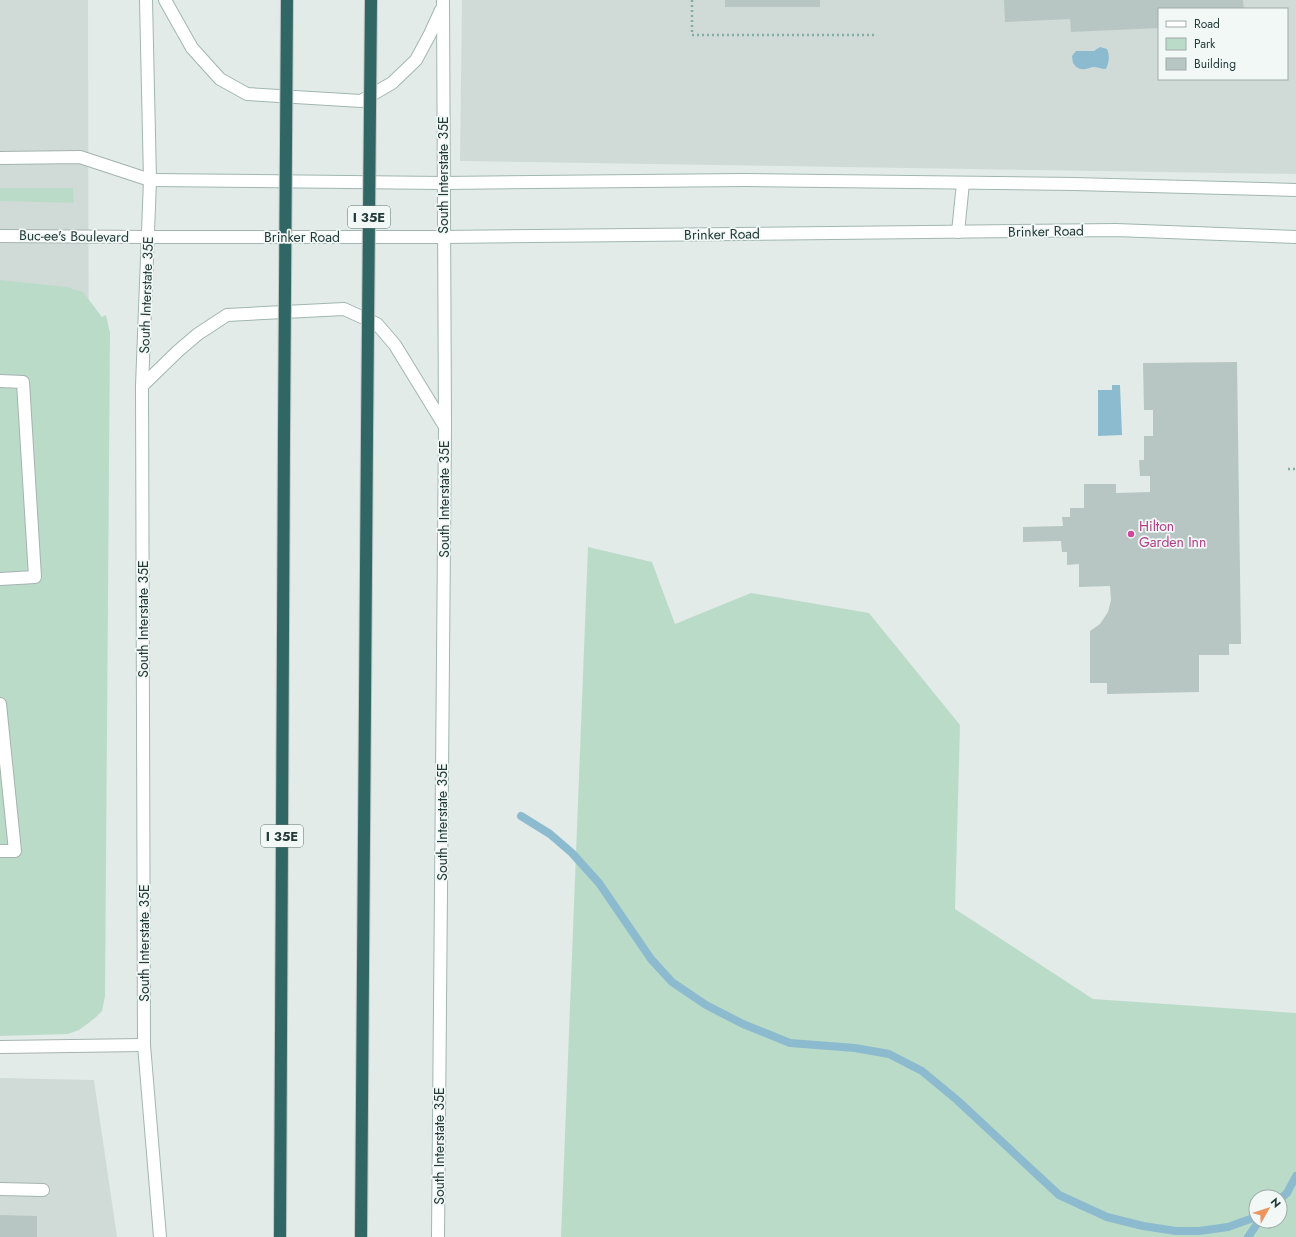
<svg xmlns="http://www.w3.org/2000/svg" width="1296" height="1237" font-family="Jost,sans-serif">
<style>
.built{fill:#d0dbd7;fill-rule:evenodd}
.green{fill:#bbdbc9;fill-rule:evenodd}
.water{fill:#8cbace}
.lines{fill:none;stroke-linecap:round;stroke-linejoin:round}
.stream{stroke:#8cbace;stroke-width:8}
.building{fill:#b7c6c2}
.lane-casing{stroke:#a5b3b0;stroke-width:14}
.street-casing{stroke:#a5b3b0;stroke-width:14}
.secondary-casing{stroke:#a1b6b2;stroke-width:14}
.highway-casing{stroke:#c1c8c7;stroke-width:14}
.path{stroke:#84ada6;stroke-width:2.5;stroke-dasharray:2 3;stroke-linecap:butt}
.lane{stroke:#fff;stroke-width:12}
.street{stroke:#fff;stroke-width:12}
.secondary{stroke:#fff;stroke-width:12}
.highway{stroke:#306663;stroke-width:12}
.highway-bridge-casing{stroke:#c1c8c7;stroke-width:14;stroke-linecap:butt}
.highway-bridge{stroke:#306663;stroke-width:12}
.hotel-dot{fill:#d1479c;stroke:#f2f8f6;stroke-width:1.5}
.labels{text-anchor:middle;stroke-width:3.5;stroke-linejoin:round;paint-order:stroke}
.shield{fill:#f2f8f6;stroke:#617471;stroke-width:1}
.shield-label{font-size:13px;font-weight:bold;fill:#233b38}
.street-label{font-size:14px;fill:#233b38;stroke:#f2f8f6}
.hotel-label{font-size:14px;fill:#b23c85;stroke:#f2f8f6;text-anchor:start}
</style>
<rect width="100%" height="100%" fill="#e2ebe8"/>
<g class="built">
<polygon points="0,0 88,0 90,1023 0,1025"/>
<path d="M462,0H1296V174L460,161ZM1159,9H1287V79H1159Z"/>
<polygon points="0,1078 94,1080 117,1237 0,1237"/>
</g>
<g class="green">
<polygon points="0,188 73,188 74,203 0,201"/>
<polygon points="0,280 67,287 83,292 102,317 106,315 110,333 105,996 102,1011 95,1018 79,1030 68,1034 0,1036"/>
<path d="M588,547L652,562L675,624L751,593L869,613L960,725L955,909L1093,999L1296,1013V1237H561ZM1256,1197H1280V1221H1256Z"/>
</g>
<g class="water">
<path d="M1100,47L1107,49C1110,56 1109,62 1106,69C1102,69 1097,67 1093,67C1085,69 1079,72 1073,63L1072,56L1076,51H1094Z"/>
<polygon points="1112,385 1120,385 1122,435 1098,436 1098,390 1112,390"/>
</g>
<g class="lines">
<g class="stream">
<polyline points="521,816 550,834 572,853 599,883 651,959 672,982 706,1005 743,1024 790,1043 855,1048 889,1054 922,1071 957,1100 1059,1195 1107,1217 1143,1226 1176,1231 1199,1231 1228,1227 1256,1217"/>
<polyline points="1280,1199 1287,1193 1296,1176"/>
<polyline points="1248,1237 1259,1221"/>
</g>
</g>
<g class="building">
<rect x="725" y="0" width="95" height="7"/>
<polygon points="1004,0 1243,0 1244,9 1159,9 1159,28 1071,32 1070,19 1005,22"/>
<polygon points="1237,362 1241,644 1229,644 1229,655 1199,655 1199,692 1107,694 1107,683 1090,683 1090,631 1100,624 1108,612 1111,600 1110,586 1079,587 1079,564 1067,565 1067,552 1062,552 1061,541 1023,542 1023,527 1063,526 1062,517 1070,517 1070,508 1084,508 1084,484 1116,484 1116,493 1150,492 1150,476 1140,476 1139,460 1144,460 1144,436 1153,436 1153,410 1144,410 1143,363"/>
<polygon points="0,1215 37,1216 37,1237 0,1237"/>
</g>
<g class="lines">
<defs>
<g id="lane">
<polyline points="0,381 23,382 35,577 0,579"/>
<polyline points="0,704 15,851 0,851"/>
<polyline points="0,1047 144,1045"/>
<polyline points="0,1189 43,1190"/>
</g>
<g id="street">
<polyline points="0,158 80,157 150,180"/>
<polyline points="0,236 148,237"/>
</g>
<g id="secondary">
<polyline points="146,0 150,180 142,386 144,1045 160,1237"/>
<polyline points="165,0 192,48 220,79 247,94 361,101 392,83 416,60 430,34 441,10"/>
<polyline points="150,180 443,183 744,180 1074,184 1296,190"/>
<polyline points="958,232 963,183"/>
<polyline points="148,237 443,237 1116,230 1296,237"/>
<polyline points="142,386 178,351 198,334 227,315 344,309 377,324 395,345 444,425"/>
<polyline points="438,1237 445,426 443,0"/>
</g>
<g id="highway">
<polyline points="280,1237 284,434"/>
<polyline points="361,1237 367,435"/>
</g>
</defs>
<use href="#lane" class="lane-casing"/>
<use href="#street" class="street-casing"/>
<use href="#secondary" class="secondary-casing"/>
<use href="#highway" class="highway-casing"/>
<g class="path">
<polyline points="692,0 692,35 875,35"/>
<polyline points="1288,469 1296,469"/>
</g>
<use href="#lane" class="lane"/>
<use href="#street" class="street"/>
<use href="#secondary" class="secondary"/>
<use href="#highway" class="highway"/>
<defs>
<g id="highway-bridge">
<polyline points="284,434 287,0"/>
<polyline points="367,435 371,0"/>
</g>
</defs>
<use href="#highway-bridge" class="highway-bridge-casing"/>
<use href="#highway-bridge" class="highway-bridge"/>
</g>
<circle class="hotel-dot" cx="1131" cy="534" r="4"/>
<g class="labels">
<g class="shield">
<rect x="348" y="206" width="42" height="22" rx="3"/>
<rect x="261" y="825" width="42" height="22" rx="3"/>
</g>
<g class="shield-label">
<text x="369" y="222">I 35E</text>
<text x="282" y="841">I 35E</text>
</g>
<g class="street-label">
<text transform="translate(443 175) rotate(-90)" y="5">South Interstate 35E</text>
<text transform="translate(1046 231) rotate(-1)" y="5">Brinker Road</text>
<text transform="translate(722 234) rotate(-1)" y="5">Brinker Road</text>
<text transform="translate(74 236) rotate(1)" y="5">Buc-ee's Boulevard</text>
<text x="302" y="242">Brinker Road</text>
<text transform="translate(146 295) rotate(-88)" y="5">South Interstate 35E</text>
<text transform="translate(444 499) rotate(-90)" y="5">South Interstate 35E</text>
<text transform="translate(143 619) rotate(-90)" y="5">South Interstate 35E</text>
<text transform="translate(442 822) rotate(-90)" y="5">South Interstate 35E</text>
<text transform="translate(144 943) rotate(-90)" y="5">South Interstate 35E</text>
<text transform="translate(439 1146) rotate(-90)" y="5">South Interstate 35E</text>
</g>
<g class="hotel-label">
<text x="1139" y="531">Hilton<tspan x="1139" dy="16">Garden Inn</tspan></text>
</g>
</g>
<rect x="1158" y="8" width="130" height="72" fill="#f2f8f6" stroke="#9facaa"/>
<rect x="1166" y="21" width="20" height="6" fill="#ffffff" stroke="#9facaa"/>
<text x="1194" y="28" font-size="12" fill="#233b38">Road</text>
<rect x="1166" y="38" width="20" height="12" fill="#bbdbc9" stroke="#9facaa"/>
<text x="1194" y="48" font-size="12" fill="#233b38">Park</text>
<rect x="1166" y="58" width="20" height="12" fill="#b7c6c2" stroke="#9facaa"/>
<text x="1194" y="68" font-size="12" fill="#233b38">Building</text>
<g transform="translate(1268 1209) rotate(51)"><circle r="19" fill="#f2f8f6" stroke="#9facaa"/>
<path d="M0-3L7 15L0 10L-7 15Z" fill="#eb9660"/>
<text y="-6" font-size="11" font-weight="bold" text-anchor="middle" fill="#233b38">N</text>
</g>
</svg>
